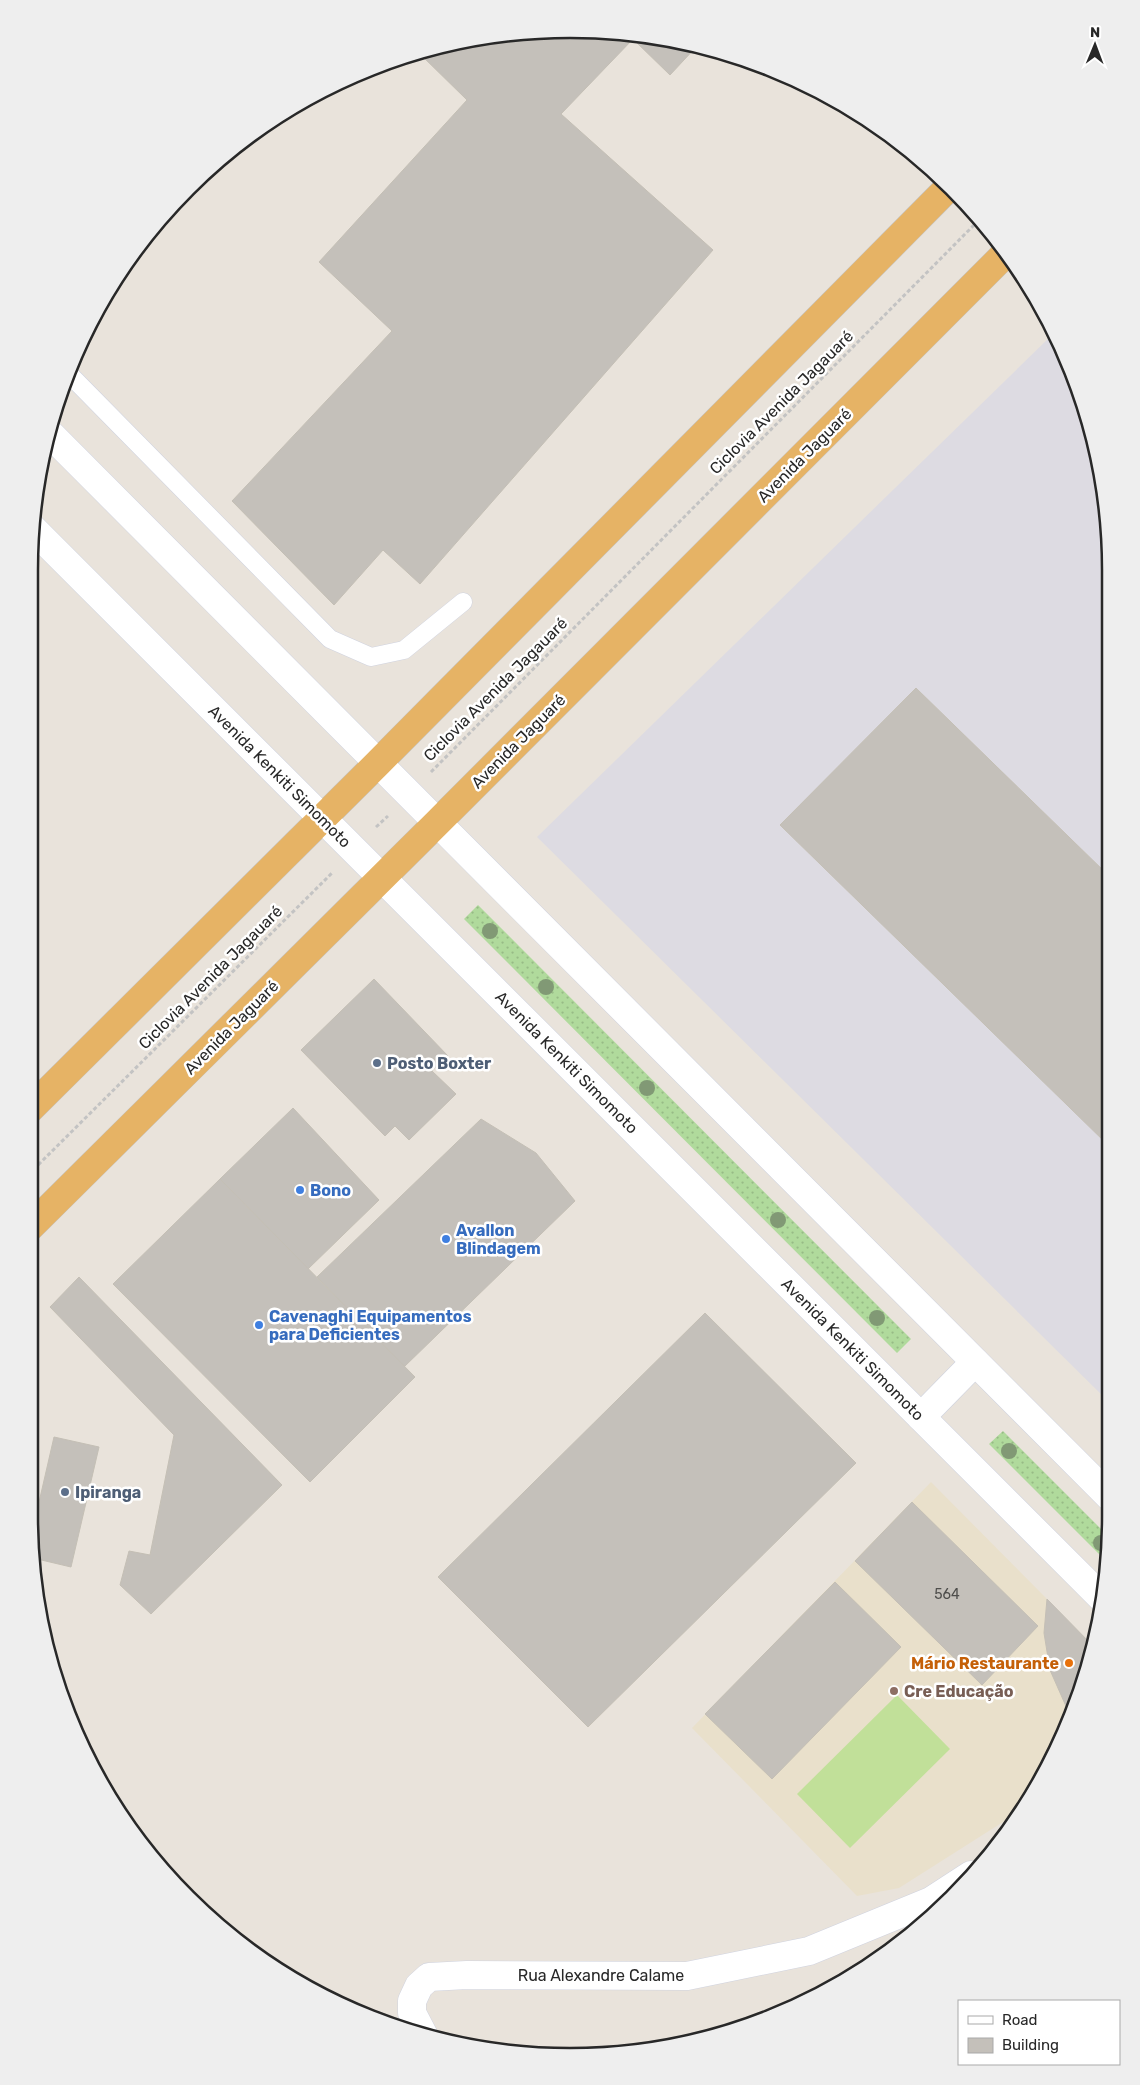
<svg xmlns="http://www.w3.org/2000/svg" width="1140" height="2085" font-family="Rubik,sans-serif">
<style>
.industrial{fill:#dddbe2}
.education{fill:#e9e0cb}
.grass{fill:url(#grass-dots)}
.pitch{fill:#c1e099}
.building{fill:#c4c0ba;stroke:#c4bfb5}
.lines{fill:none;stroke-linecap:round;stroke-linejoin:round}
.service-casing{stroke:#d0d3df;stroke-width:19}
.minor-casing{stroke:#d0d3df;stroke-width:29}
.secondary-casing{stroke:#d0d3df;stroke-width:29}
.trunk-casing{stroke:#c3c3c3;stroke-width:29}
.path{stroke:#c3c3c3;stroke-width:3;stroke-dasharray:4 2.5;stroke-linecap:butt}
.service{stroke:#fff;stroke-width:18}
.minor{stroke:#fff;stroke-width:28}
.secondary{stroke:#fff;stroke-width:28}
.trunk{stroke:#e6b365;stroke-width:28}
.tree{fill:#819975}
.service-dot{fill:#5c6f8a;stroke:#fff;stroke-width:2}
.shop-dot{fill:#3f7fe0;stroke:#fff;stroke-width:2}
.food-dot{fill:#e8710a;stroke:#fff;stroke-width:2}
.education-dot{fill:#8d6e63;stroke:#fff;stroke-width:2}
.labels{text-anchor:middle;stroke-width:5;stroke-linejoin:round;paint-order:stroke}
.number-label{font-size:14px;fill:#4f4e4c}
.street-label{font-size:16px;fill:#282828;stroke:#fff}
.service-label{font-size:16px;font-weight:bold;fill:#4e5e75;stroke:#fff;text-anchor:start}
.shop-label{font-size:16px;font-weight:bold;fill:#366cbe;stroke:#fff;text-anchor:start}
.food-label{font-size:16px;font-weight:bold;fill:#c56008;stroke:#fff;text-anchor:end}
.education-label{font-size:16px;font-weight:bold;fill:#785e54;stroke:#fff;text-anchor:start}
.rim{fill:none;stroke:#282828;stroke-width:2.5}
</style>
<defs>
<pattern id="grass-dots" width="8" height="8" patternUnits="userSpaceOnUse" patternTransform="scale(1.25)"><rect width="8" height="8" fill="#b0da9c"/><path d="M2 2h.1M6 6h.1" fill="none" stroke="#97bb86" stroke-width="1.8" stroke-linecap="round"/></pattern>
</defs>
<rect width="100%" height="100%" fill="#e9e3db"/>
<polygon class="industrial" points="1052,335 1082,396 1107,500 1110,1403 537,837"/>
<polygon class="education" points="931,1482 1047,1599 1044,1633 1050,1670 1069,1713 1039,1785 1022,1810 899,1888 857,1896 692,1728"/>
<g class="grass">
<polygon points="478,905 911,1339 897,1353 464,919"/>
<polygon points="1003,1431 1110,1538 1108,1563 989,1444"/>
</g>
<polygon class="pitch" points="897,1695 950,1749 850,1848 797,1794"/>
<g class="building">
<polygon points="534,30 640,33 697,46 670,75 633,39 561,114 713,250 420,584 383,550 334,605 232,501 392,331 319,262 467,100 418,52 430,47"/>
<polygon points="916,688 1108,875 1109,1146 780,825"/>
<polygon points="374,979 448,1056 432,1071 456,1094 409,1140 395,1126 385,1136 301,1050"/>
<polygon points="293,1108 379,1200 308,1269 220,1179"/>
<polygon points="481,1119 536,1153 575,1201 404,1367 317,1277"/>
<polygon points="220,1179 415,1377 310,1482 113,1284"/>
<polygon points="79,1277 282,1485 151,1614 120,1585 129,1551 150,1555 174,1435 50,1307"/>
<polygon points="705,1313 856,1463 588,1727 438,1577"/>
<polygon points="54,1437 99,1447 71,1567 33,1558 31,1537"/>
<polygon points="912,1502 1038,1626 982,1685 855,1561"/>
<polygon points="835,1582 901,1647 772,1779 705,1714"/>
<polygon points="1047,1599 1094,1647 1093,1655 1069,1713 1050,1670 1044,1633"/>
</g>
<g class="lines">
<defs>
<polyline id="service" points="70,375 330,639 371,657 404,650 463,602"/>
<polyline id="minor" points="424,2036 412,2013 412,2001 419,1986 429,1977 467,1975 687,1976 809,1951 931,1901 971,1875"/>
<g id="secondary">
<polyline points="47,431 1110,1497"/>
<polyline points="31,527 1102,1598"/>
<polyline points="921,1417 975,1362"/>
</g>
<g id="trunk">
<polyline points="29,1110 378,763 948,188"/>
<polyline points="29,1228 437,823 1006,253"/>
</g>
</defs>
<use href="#service" class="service-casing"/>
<use href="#minor" class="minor-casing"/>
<use href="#secondary" class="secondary-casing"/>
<use href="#trunk" class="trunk-casing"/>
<g class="path">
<polyline points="431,772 978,221"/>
<polyline points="376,827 388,816"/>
<polyline points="29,1174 332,873"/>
</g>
<use href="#service" class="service"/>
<use href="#minor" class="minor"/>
<use href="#secondary" class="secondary"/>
<use href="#trunk" class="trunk"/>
</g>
<g class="tree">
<circle cx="490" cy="931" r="8"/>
<circle cx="546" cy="987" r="8"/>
<circle cx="647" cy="1088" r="8"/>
<circle cx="778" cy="1220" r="8"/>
<circle cx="877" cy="1318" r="8"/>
<circle cx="1009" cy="1451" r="8"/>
<circle cx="1101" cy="1543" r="8"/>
</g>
<g class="service-dot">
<circle cx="377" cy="1063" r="5"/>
<circle cx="65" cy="1492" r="5"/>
</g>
<g class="shop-dot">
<circle cx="300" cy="1190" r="5"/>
<circle cx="446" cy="1239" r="5"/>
<circle cx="259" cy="1325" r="5"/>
</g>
<circle class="food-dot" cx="1069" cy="1663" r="5"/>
<circle class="education-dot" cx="894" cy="1691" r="5"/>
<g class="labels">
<g class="number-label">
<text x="947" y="1599">564</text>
</g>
<g class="street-label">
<text transform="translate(781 402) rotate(-45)" y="6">Ciclovia Avenida Jagauaré</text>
<text transform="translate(804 455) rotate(-45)" y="6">Avenida Jaguaré</text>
<text transform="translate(495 689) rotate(-45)" y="6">Ciclovia Avenida Jagauaré</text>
<text transform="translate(518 741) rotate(-45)" y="6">Avenida Jaguaré</text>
<text transform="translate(280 776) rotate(45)" y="6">Avenida Kenkiti Simomoto</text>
<text transform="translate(210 977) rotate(-45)" y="6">Ciclovia Avenida Jagauaré</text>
<text transform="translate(231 1027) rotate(-45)" y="6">Avenida Jaguaré</text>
<text transform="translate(567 1062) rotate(45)" y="6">Avenida Kenkiti Simomoto</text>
<text transform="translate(853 1349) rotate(45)" y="6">Avenida Kenkiti Simomoto</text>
<text x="601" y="1981">Rua Alexandre Calame</text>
</g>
<g class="service-label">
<text x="387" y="1069">Posto Boxter</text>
<text x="75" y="1498">Ipiranga</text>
</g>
<g class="shop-label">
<text x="310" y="1196">Bono</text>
<text x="456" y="1236">Avallon<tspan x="456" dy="18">Blindagem</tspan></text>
<text x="269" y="1322">Cavenaghi Equipamentos<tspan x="269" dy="18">para Deficientes</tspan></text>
</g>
<g class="food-label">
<text x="1059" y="1669">Mário Restaurante</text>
</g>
<g class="education-label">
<text x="904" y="1697">Cre Educação</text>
</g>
</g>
<path d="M0 0H1140V2085H0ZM570 38H570A532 532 0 0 1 1102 570V1516A532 532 0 0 1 570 2048H570A532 532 0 0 1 38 1516V570A532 532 0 0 1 570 38Z" fill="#eee" fill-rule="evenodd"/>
<path class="rim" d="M570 38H570A532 532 0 0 1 1102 570V1516A532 532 0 0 1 570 2048H570A532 532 0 0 1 38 1516V570A532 532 0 0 1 570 38Z"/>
<rect x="958" y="2000" width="162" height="65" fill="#ffffff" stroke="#a9a9a9"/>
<rect x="968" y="2016" width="25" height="8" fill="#ffffff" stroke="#a9a9a9"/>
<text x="1002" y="2025" font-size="15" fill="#282828">Road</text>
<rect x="968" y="2038" width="25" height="15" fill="#c4c0ba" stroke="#a9a9a9"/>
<text x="1002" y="2050" font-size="15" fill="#282828">Building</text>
<g transform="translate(1095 45) rotate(1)" stroke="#ffffff" stroke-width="4" paint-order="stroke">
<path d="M0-4L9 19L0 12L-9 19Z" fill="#282828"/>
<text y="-8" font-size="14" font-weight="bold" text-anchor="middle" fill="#282828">N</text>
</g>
</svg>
